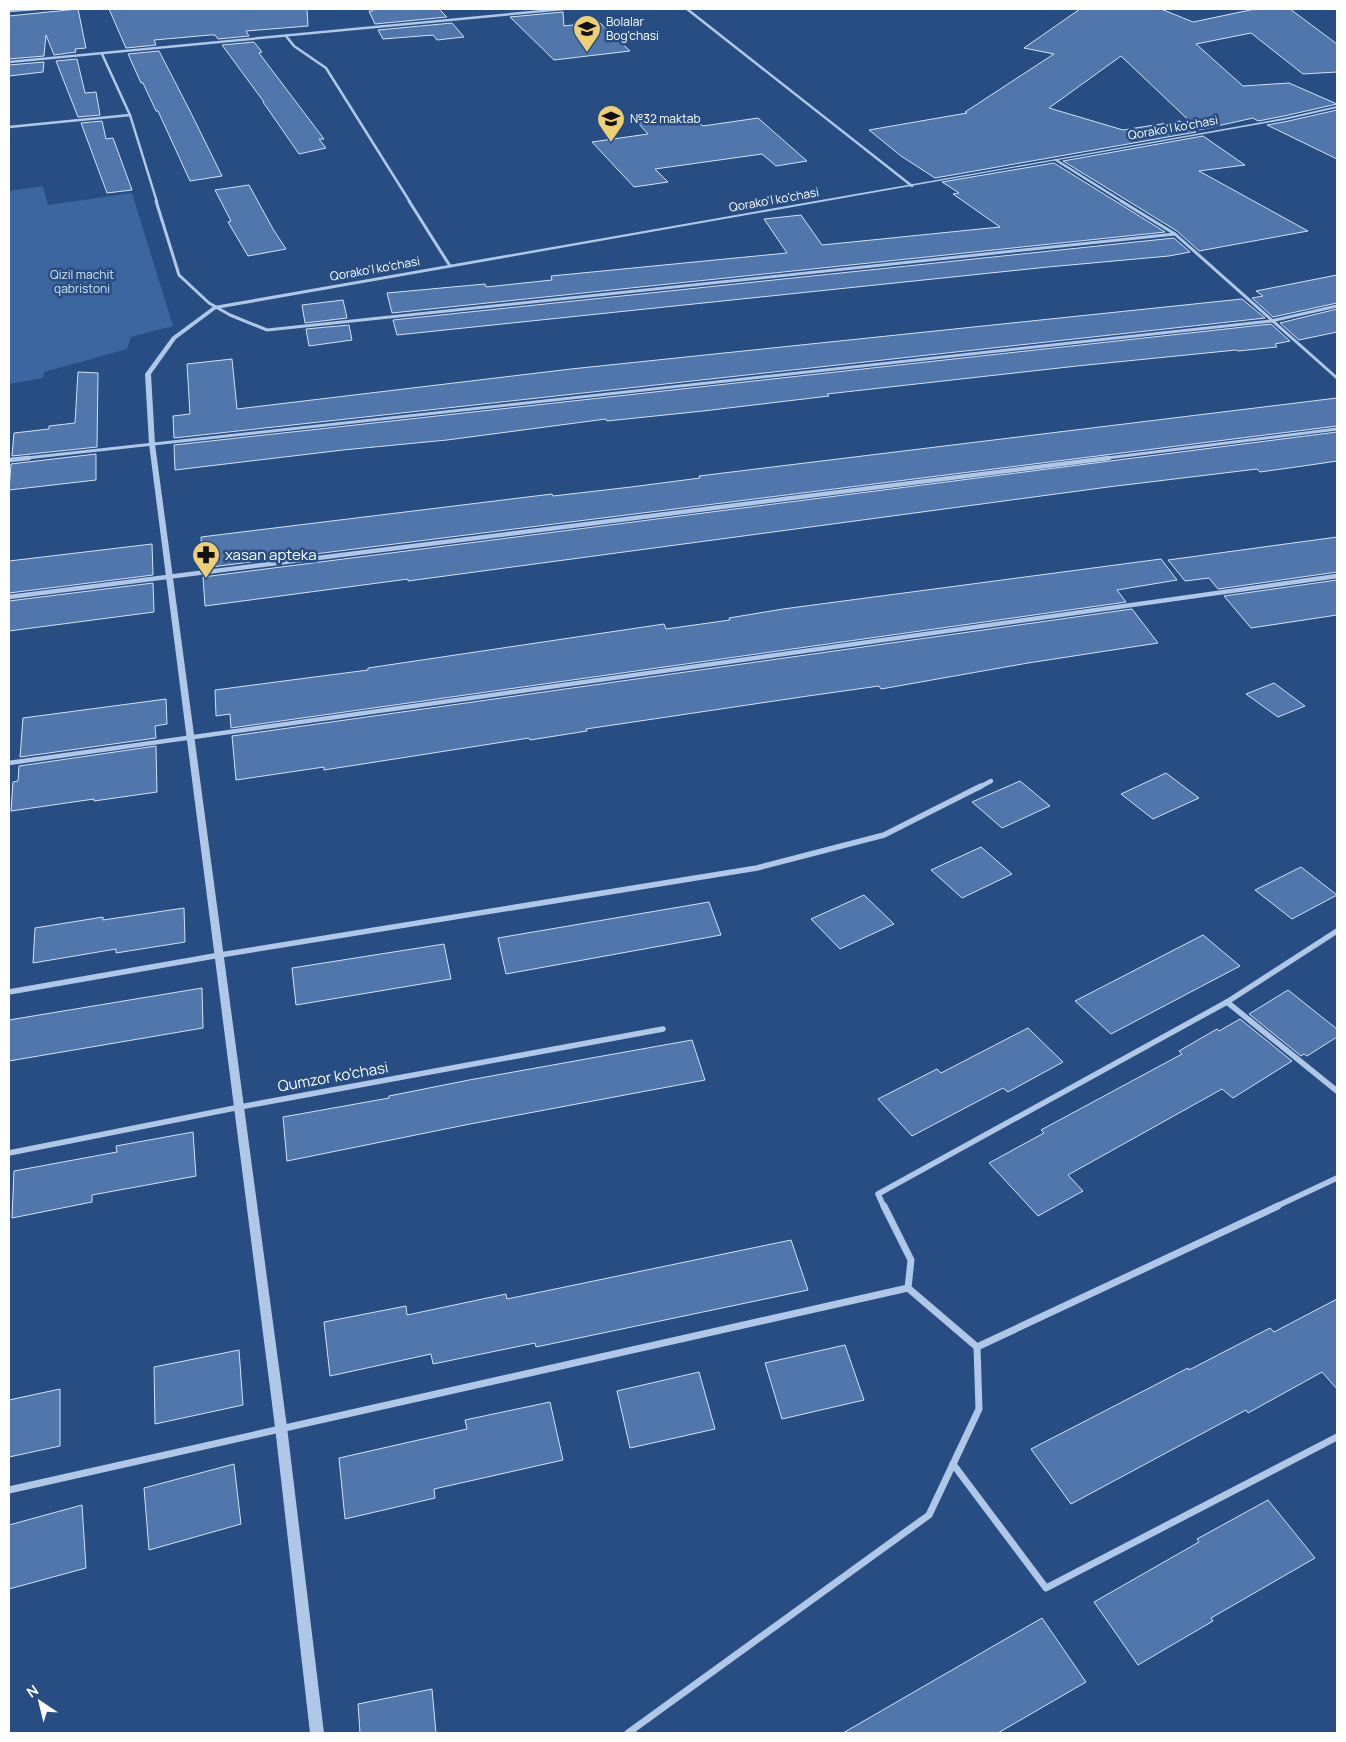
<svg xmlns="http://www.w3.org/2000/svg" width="1346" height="1742" font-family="Manrope,sans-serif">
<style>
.green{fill:#3c669f}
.building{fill:#5076ab;stroke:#d3e2f5}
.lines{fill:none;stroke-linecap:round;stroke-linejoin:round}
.minor-far4{stroke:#b0c7e7;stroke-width:2.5}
.minor-far3{stroke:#b0c7e7;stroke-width:3}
.minor-far2{stroke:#b0c7e7;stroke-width:4.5}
.minor-far1{stroke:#b0c7e7;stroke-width:5.5}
.minor{stroke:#b0c7e7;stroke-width:7}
.tertiary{fill:#b0c7e7;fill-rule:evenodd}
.labels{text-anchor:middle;stroke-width:5;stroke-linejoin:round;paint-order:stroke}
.far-poi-label{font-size:12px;fill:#fff;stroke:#274d82;text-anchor:start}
.far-street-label{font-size:12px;fill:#fff;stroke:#274d82}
.far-park-label{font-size:12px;fill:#d3e2f5;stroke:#274d82}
.poi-label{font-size:15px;fill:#fff;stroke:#274d82;text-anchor:start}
.street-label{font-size:15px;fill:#fff;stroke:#274d82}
</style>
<rect width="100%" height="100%" fill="#274d82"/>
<polygon class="green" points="43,186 48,205 132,193 173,326 131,337 127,349 44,372 43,378 9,384 9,191"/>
<g class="building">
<polygon points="78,9 86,48 75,49 76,52 54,55 46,35 44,56 9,59 9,16"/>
<polygon points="109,9 307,9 308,26 246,31 249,36 218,39 215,35 210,35 154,40 156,45 126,48"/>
<polygon points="372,9 439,9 447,17 375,24 369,11 373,11"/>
<polygon points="1080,9 1161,9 1193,22 1255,9 1290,9 1337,44 1337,72 1303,74 1251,33 1196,44 1243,86 1289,83 1337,104 1284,116 1258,121 1253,118 1199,130 1121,56 1049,108 1123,130 1180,121 1196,132 935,178 901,156 869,130 967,113 965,112 1054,54 1024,48"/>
<polygon points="563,12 564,26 599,22 630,51 554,60 510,17"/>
<polygon points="452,23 464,37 437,40 433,35 383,39 378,30"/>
<polygon points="254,42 262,52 259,53 324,139 319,139 326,148 299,154 263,102 264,102 222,45"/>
<polygon points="159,51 190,111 222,176 190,181 158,111 156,111 143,83 141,83 128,54"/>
<polygon points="77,59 85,93 96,92 100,115 78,117 56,61"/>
<polygon points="44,62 43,72 9,76 9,65"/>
<polygon points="1337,110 1337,159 1267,125 1284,122"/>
<polygon points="692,116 703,126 758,118 807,161 776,166 762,154 655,169 668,182 634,187 592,142 648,134 638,123"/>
<polygon points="102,121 106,139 113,138 132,190 107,193 81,123"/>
<polygon points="1203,136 1245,165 1199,171 1308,231 1199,251 1177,231 1063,161"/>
<polygon points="1054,163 1165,232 392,313 387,293 485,284 486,287 552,280 551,276 787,253 764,219 801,215 822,245 1000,227 953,194 959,193 942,182"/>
<polygon points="249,185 273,229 286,249 248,256 228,222 231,221 215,190"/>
<polygon points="1174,238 1190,252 1169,256 1048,267 397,335 393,320"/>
<polygon points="1337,275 1337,303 1273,317 1252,298 1263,296 1256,291"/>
<polygon points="1242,299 1265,318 174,438 173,416 190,414 187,364 232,359 237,409 571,369"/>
<polygon points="343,300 347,318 305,323 302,305"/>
<polygon points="1337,309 1337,332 1299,340 1280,323"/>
<polygon points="1271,324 1290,341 1275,344 1277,347 1238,351 1236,350 1077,366 827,394 829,396 703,411 607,421 606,419 447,440 343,450 175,470 174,445"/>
<polygon points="349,325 352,340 309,346 306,329"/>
<polygon points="78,372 98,373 97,447 12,456 14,433 49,429 49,426 75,423"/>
<polygon points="1337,398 1337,426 203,568 201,537 552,494 553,496 631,487 700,478 699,476"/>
<polygon points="1337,432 1337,461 1303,466 1260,472 1257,469 1108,487 408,581 408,579 205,606 203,577"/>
<polygon points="96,454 96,480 9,490 11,464"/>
<polygon points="1337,537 1337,572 1218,589 1209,578 1185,581 1168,560"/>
<polygon points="152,544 153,575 9,593 9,561"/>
<polygon points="1161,559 1177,580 1117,590 1126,602 231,728 230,714 216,716 215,690 368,670 368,668 664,624 666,629 730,620 729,618 783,609"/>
<polygon points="1337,580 1337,615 1251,628 1224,596"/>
<polygon points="153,583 154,612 9,631 9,601"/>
<polygon points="1132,609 1158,643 1028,663 881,689 879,686 808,696 586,729 587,731 530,740 529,738 324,770 324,767 236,780 232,736"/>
<polygon points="1274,683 1305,706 1278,717 1246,694"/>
<polygon points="166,699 167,724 155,726 156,738 20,757 23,718"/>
<polygon points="156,746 157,792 94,801 94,799 11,811 13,782 18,781 19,766"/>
<polygon points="1166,773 1199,798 1153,819 1121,794"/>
<polygon points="1020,781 1050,806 1002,828 972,802"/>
<polygon points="981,847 1012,874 962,898 931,870"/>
<polygon points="1301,867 1337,895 1292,919 1255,890"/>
<polygon points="864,895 894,924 840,949 811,919"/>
<polygon points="709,902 721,935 506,974 498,938"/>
<polygon points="184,908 185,942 116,953 116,949 33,963 35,928 103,917 103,920"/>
<polygon points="1203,935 1240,966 1111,1034 1075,1001"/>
<polygon points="444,944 451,979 296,1005 292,968"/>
<polygon points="202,988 203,1028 9,1061 9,1020"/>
<polygon points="1288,990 1337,1029 1337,1037 1307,1056 1304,1054 1301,1056 1249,1014"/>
<polygon points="1240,1019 1292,1061 1233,1098 1222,1089 1068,1175 1083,1191 1038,1216 989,1163 1044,1133 1041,1130 1182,1054 1179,1051 1217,1029 1219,1031"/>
<polygon points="1028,1028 1063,1062 1008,1092 1003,1088 912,1136 878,1099 937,1069 941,1073"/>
<polygon points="692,1040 705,1080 470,1124 287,1161 283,1117 389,1098 389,1096 469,1080"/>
<polygon points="193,1132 196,1176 92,1195 92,1202 12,1218 14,1171 117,1152 116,1146"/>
<polygon points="791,1240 808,1290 536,1347 535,1343 433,1364 431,1354 330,1376 324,1322 406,1306 407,1315 506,1294 507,1299"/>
<polygon points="1337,1299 1337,1389 1322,1372 1248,1413 1246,1410 1071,1504 1031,1449 1188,1368 1189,1370 1270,1328 1274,1332"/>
<polygon points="845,1345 864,1400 782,1419 765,1363"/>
<polygon points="239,1350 243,1405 155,1424 154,1367"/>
<polygon points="699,1372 715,1429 630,1448 617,1391"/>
<polygon points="60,1389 60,1446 9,1457 9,1400"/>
<polygon points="550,1402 563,1460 434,1489 435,1498 345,1519 339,1458 467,1429 465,1420"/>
<polygon points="234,1464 241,1524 149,1550 144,1488"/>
<polygon points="1268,1500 1315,1558 1211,1618 1213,1621 1138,1665 1094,1602 1199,1542 1197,1539"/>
<polygon points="82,1505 86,1568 9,1589 9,1525"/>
<polygon points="1042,1618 1086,1682 998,1733 843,1733"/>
<polygon points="432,1689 436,1733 360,1733 358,1704"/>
</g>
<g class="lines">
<g class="minor-far4">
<polyline points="687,9 912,186"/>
<polyline points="9,11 37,9"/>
<polyline points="286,36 294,46 326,68 410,202"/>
<polyline points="102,54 130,115 157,202"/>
<polyline points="9,62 564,9"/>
<polyline points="9,127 130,115"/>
<polyline points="1056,160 1123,202"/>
</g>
<g class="minor-far3">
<polyline points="156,201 179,275 209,303 230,315 267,330 1175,234"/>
<polyline points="409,201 450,266"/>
<polyline points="1121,201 1175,234 1337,378"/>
<polyline points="17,459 1271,321 1337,306"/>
<polyline points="1099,459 1337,429"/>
</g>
<g class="minor-far2">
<polyline points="9,460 29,458"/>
<polyline points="9,597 1109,458"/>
<polyline points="9,763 1337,576"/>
<polyline points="978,788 991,781"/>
</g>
<g class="minor-far1">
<polyline points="9,992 220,955 757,868 884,835 981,786"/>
<polyline points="1227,1002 1337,1091"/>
<polyline points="9,1153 240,1107 663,1029"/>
<polyline points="884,1207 878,1194 1227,1002 1337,931"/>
<polyline points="1275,1207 1337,1178"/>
</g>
<g class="minor">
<polyline points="884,1206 911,1260 908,1288"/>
<polyline points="977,1347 1278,1206"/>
<polyline points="953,1464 1046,1588 1337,1437"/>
<polyline points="9,1490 908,1288"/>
<polyline points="628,1733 929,1515 979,1409 977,1347 908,1288"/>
</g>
<polygon class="tertiary" points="1337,106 1337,108 1284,120 216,309 176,339 151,374 155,444 287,1427 324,1733 310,1733 275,1427 149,444 145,374 172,337 214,306 1056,159 1284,118"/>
</g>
<defs>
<symbol id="school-pin" viewBox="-11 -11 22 30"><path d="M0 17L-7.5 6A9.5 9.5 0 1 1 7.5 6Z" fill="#efcf76" stroke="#274d82"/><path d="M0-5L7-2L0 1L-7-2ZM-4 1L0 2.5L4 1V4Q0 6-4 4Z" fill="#111"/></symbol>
<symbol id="pharmacy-pin" viewBox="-11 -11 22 30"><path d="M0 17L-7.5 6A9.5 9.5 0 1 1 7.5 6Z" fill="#efcf76" stroke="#274d82"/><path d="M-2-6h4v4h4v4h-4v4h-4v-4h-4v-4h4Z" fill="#111"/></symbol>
</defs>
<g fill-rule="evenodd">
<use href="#school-pin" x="571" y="13" width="32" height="43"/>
<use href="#school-pin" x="595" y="103" width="32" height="43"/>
<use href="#pharmacy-pin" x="190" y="539" width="32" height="43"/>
</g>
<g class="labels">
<g class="far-poi-label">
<text x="606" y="26">Bolalar<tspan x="606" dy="14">Bog'chasi</tspan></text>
<text x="630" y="123">№32 maktab</text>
</g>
<g class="far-street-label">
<text transform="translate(1173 128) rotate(-10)" y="4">Qorako'l ko'chasi</text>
<text transform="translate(774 200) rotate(-10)" y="4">Qorako'l ko'chasi</text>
<text transform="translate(375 269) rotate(-10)" y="4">Qorako'l ko'chasi</text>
</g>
<g class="far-park-label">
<text x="82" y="279">Qizil machit<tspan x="82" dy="14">qabristoni</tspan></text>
</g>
<g class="poi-label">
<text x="225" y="560">xasan apteka</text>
</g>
<g class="street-label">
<text transform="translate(333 1077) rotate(-10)" y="5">Qumzor ko'chasi</text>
</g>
</g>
<rect width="1346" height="1742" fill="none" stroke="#ffffff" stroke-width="20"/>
<g transform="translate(40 1702) rotate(325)" stroke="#274d82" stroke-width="4" paint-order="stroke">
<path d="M0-4L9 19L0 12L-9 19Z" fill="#ffffff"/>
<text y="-8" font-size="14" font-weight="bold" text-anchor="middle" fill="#ffffff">N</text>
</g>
</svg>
